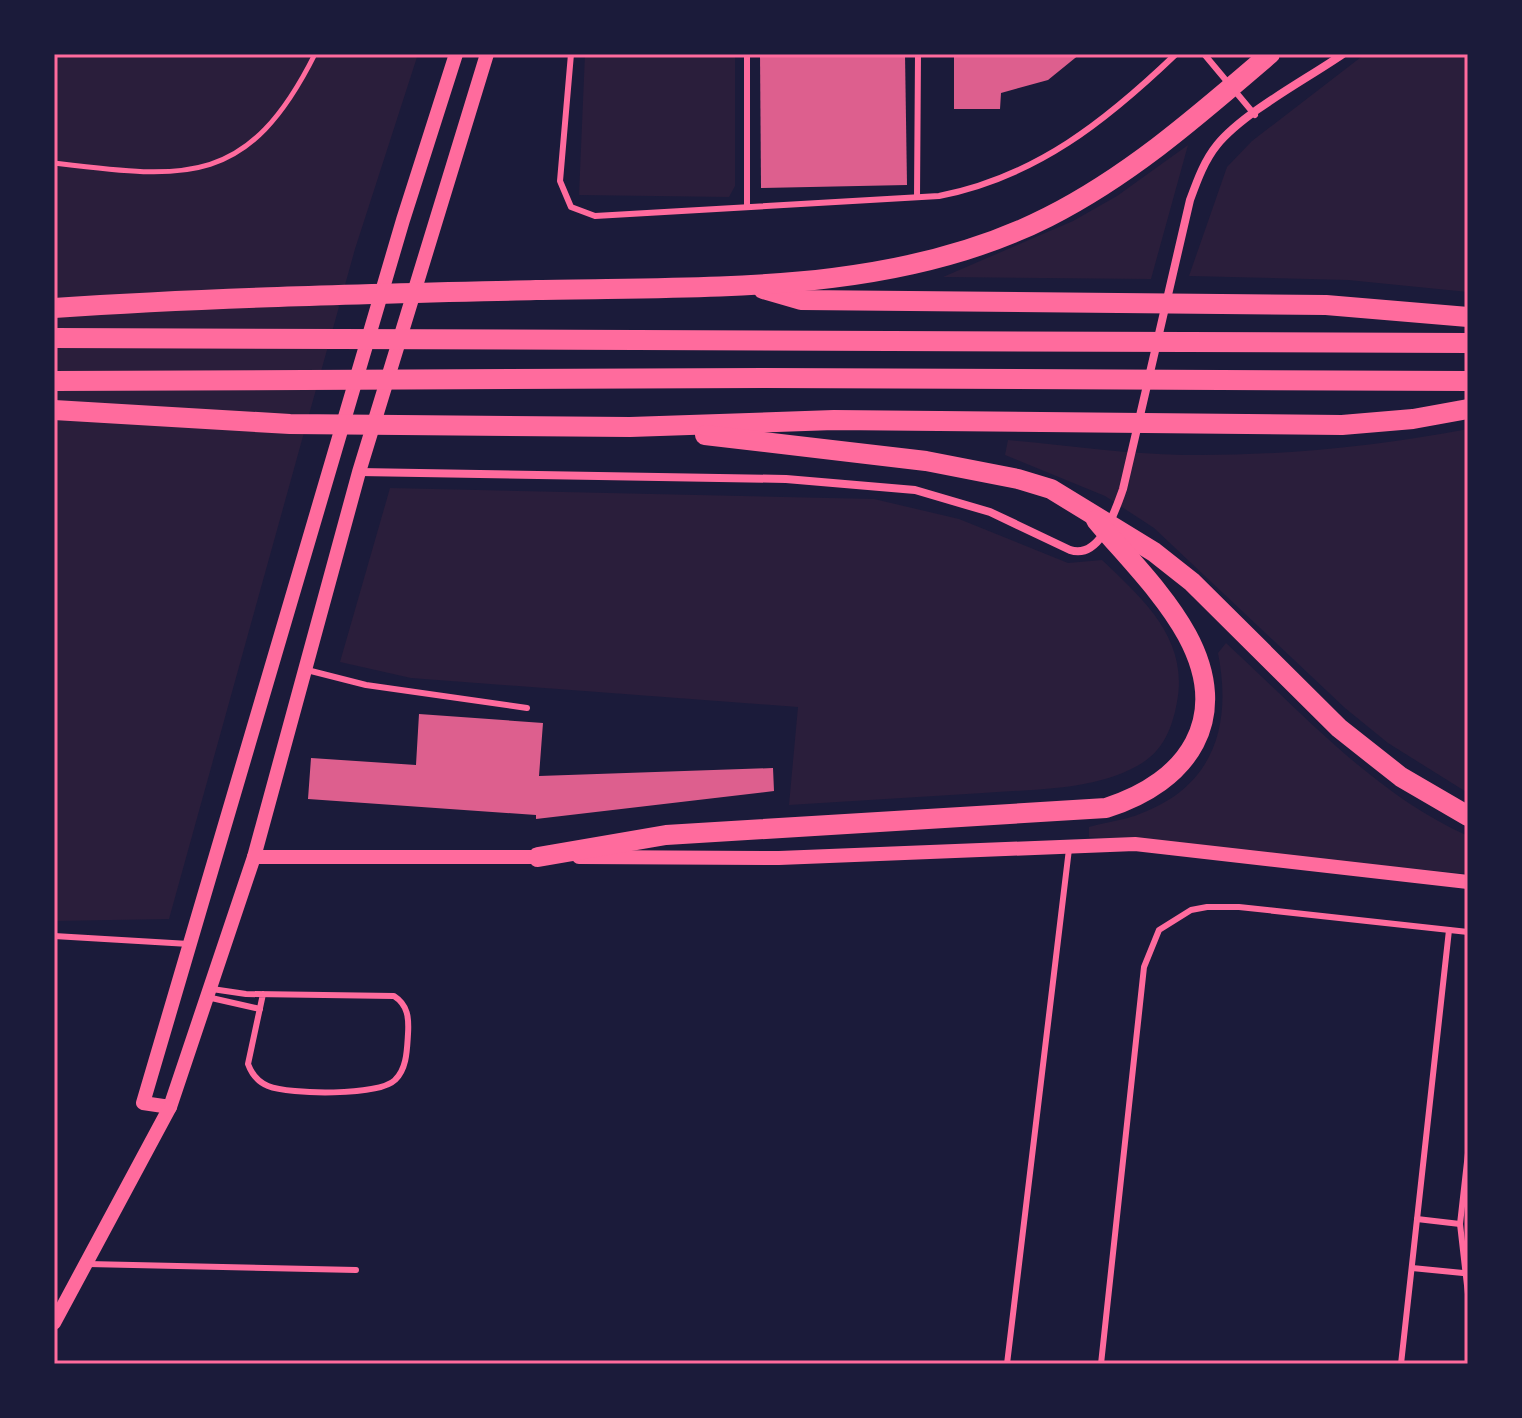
<svg xmlns="http://www.w3.org/2000/svg" width="1522" height="1418" font-family="Manrope,sans-serif">
<style>
.green{fill:#2a1e3b}
.building{fill:#dd5f8e}
.lines{fill:none;stroke-linecap:round;stroke-linejoin:round}
.path{stroke:#ff6b9d;stroke-width:5}
.service{stroke:#ff6b9d;stroke-width:6}
.minor{stroke:#ff6b9d;stroke-width:8}
.tertiary{stroke:#ff6b9d;stroke-width:14}
.primary{stroke:#ff6b9d;stroke-width:20}
.neatline{fill:none;stroke:#ff6b9d;stroke-width:3}
</style>
<rect width="100%" height="100%" fill="#1b1b3a"/>
<g class="green">
<polygon points="54,54 418,54 355,249 169,919 54,921"/>
<polygon points="585,54 735,54 735,186 729,197 579,195"/>
<polygon points="1365,54 1468,54 1468,292 1348,280 1189,276 1227,167 1252,141"/>
<polygon points="1188,145 1151,279 943,277 1073,221 1117,196"/>
<path d="M1468,429V793L1388,743L1345,708L1154,528L1105,496L1005,455L1008,440C1066,445 1125,454 1184,455C1279,456 1374,447 1468,429Z"/>
<path d="M390,488L874,499L959,519L1068,563L1102,560C1143,599 1189,639 1177,702C1172,729 1163,752 1137,766C1091,791 1034,789 983,793C918,797 853,801 789,805L798,707L411,678L340,662Z"/>
<path d="M1226,643C1300,711 1374,794 1468,836V874L1089,837V827C1106,822 1126,820 1142,813C1215,785 1232,724 1218,653Z"/>
</g>
<g class="building">
<polygon points="760,54 905,54 907,185 761,188"/>
<polygon points="954,54 1080,54 1048,80 1001,93 1000,109 954,109"/>
<polygon points="419,714 543,723 539,776 773,768 774,791 536,819 536,815 308,799 311,758 416,765"/>
</g>
<g class="lines">
<path class="path" d="M54,163C186,179 248,188 315,54"/>
<g class="service">
<path d="M571,54L560,181L571,207L595,216L939,196C1036,177 1106,121 1176,54"/>
<polyline points="747,54 747,207"/>
<polyline points="1204,54 1255,115"/>
<polyline points="917,197 918,54"/>
<polyline points="307,670 366,685 527,708"/>
<polyline points="54,936 189,944"/>
<path d="M212,989L246,994L394,996C408,1005 409,1018 408,1034C407,1049 407,1069 395,1080C379,1096 290,1095 268,1086C258,1082 252,1075 248,1064L263,994"/>
<polyline points="207,997 260,1009"/>
<polyline points="1468,1153 1460,1224 1468,1294"/>
<polyline points="1417,1219 1460,1224"/>
<polyline points="88,1264 356,1270"/>
<polyline points="1412,1268 1463,1273"/>
<polyline points="1007,1364 1069,849"/>
<polyline points="1101,1364 1144,967 1159,930 1191,910 1207,907 1239,907 1468,932"/>
<polyline points="1401,1364 1449,930"/>
</g>
<path class="minor" d="M359,472L786,479L915,490L990,512L1070,550C1100,560 1115,511 1123,489L1190,200C1197,181 1204,161 1217,145C1244,112 1307,79 1343,54"/>
<g class="tertiary">
<polyline points="456,54 403,220 143,1103 170,1107 254,857 359,472 487,54"/>
<polyline points="254,857 546,857"/>
<polyline points="579,857 779,858 1135,844 1468,882"/>
<polyline points="54,1323 170,1107"/>
</g>
<g class="primary">
<polyline points="763,289 801,300 1326,305 1468,317"/>
<path d="M54,308C215,297 375,294 536,290C706,286 892,296 1048,217C1131,175 1200,114 1270,54"/>
<polyline points="54,338 1468,343"/>
<polyline points="54,381 765,378 1468,381"/>
<polyline points="54,410 290,424 630,427 834,420 1342,425 1413,419 1468,409"/>
<polyline points="705,435 926,461 1018,479 1051,489 1154,552 1192,582 1339,728 1401,777 1468,816"/>
<path d="M538,857L666,835L1106,808C1189,782 1232,718 1187,635C1164,593 1126,556 1096,520"/>
</g>
</g>
<rect width="1522" height="1418" fill="none" stroke="#1b1b3a" stroke-width="112"/>
<rect x="56" y="56" width="1410" height="1306" class="neatline"/>
</svg>
